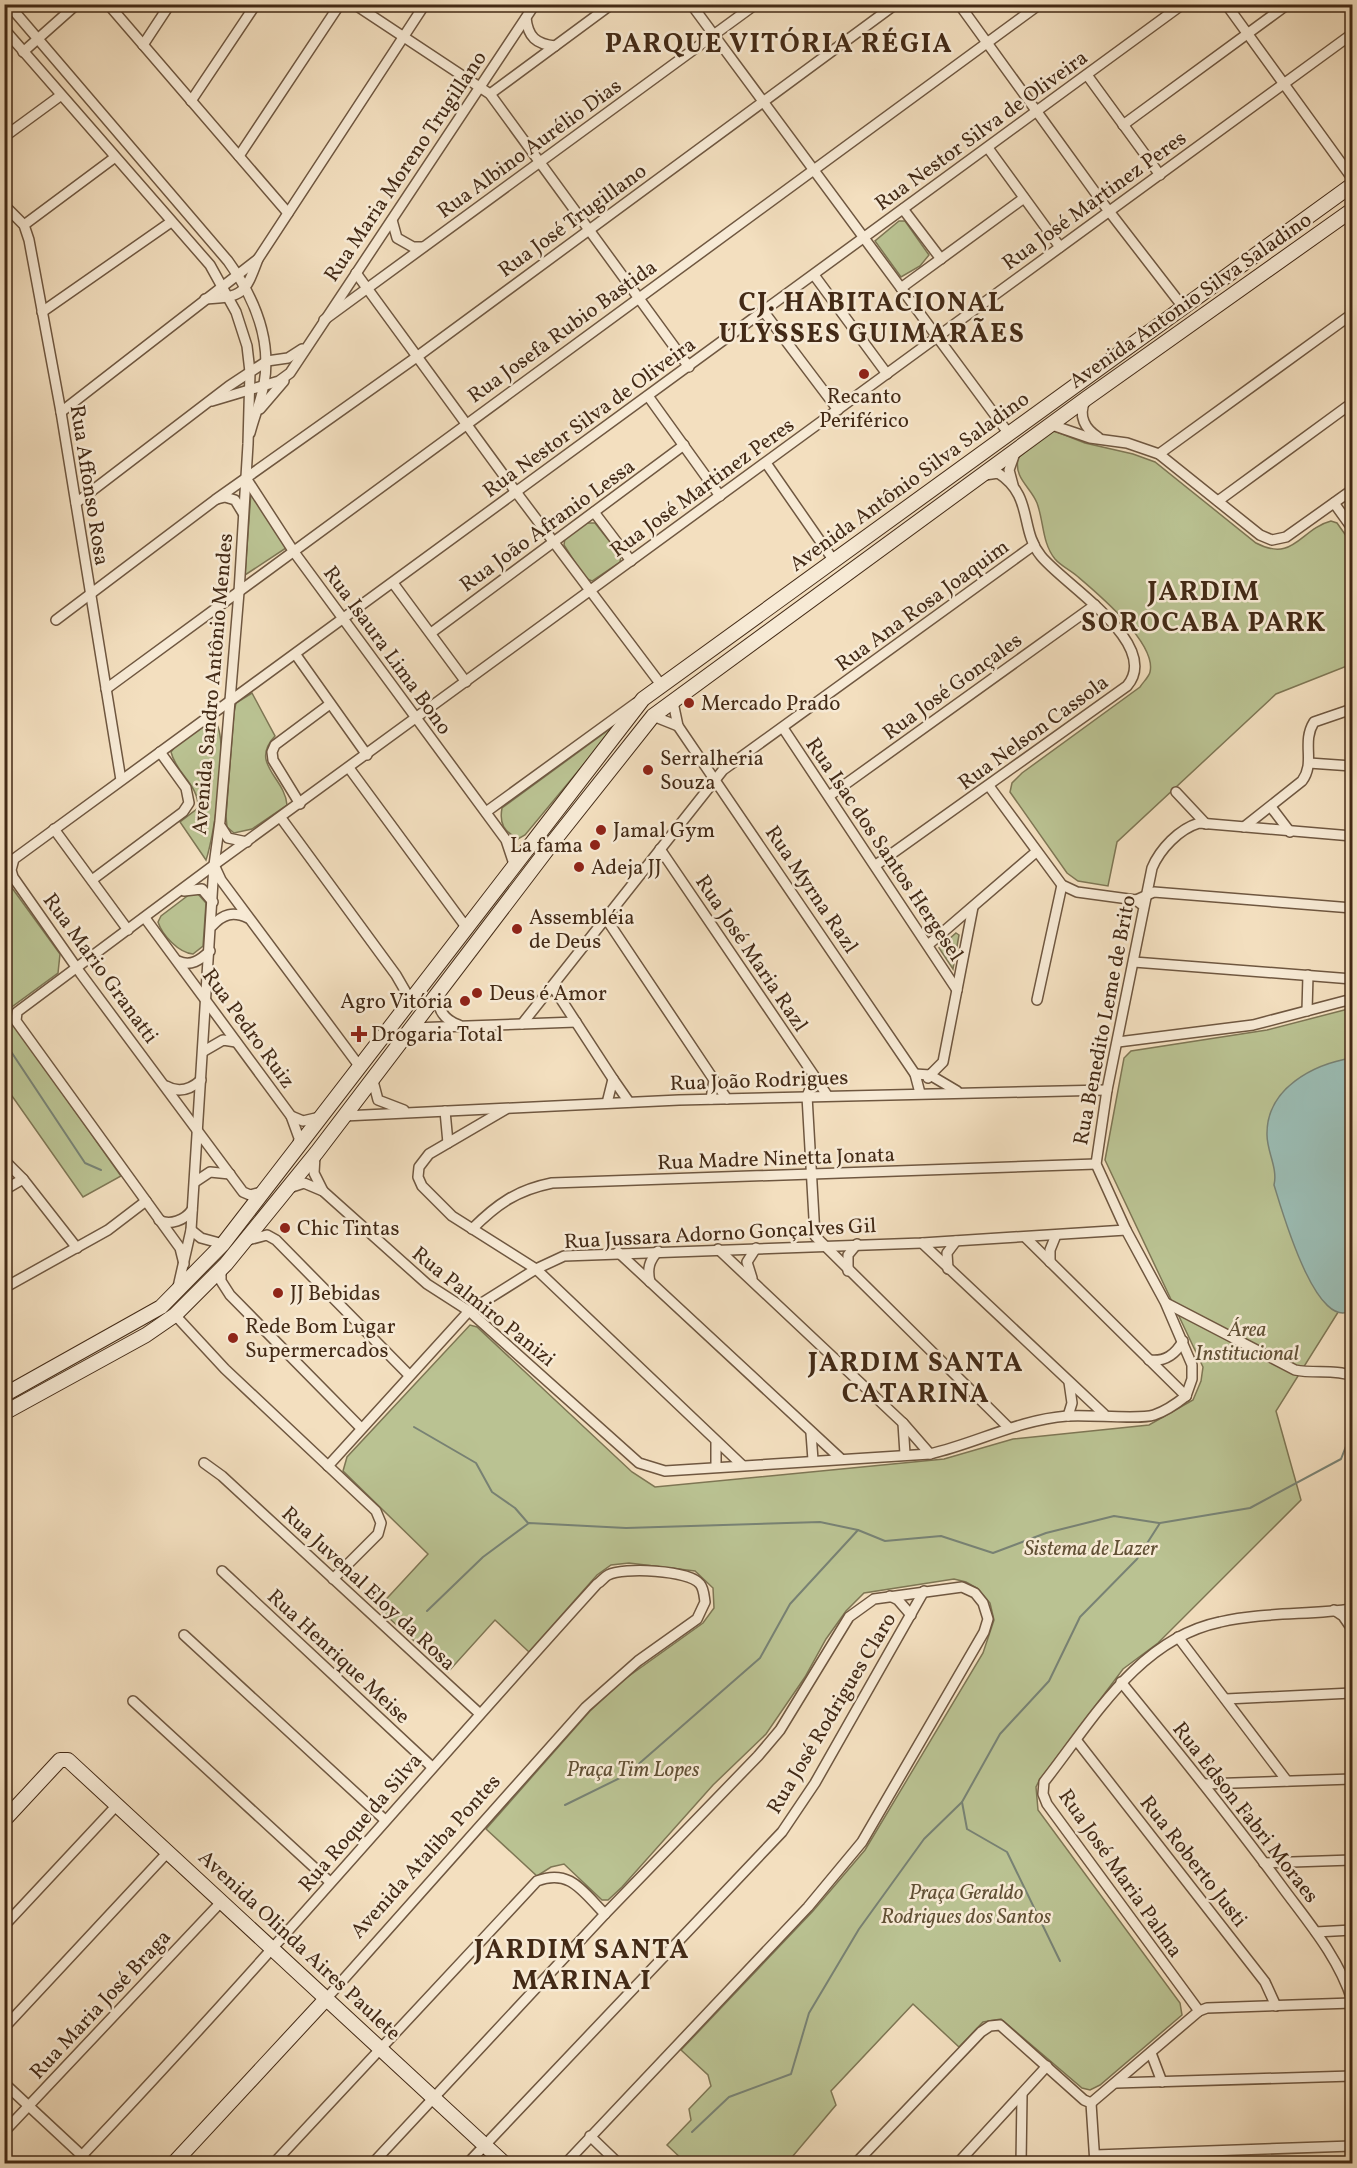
<svg xmlns="http://www.w3.org/2000/svg" width="1357" height="2168" font-family="Vollkorn,serif">
<style>
.green{fill:#bac292;stroke:#7e7654;stroke-width:1.5}
.water{fill:#9bbcb3;stroke:#788274;stroke-width:1.5}
.lines{fill:none;stroke-linecap:round;stroke-linejoin:round}
.stream{stroke:#788274;stroke-width:2}
.street-casing{stroke:#6f5740;stroke-width:12}
.secondary-casing{stroke:#432a16;stroke-width:16}
.street{stroke:#f7ead5;stroke-width:9}
.secondary{stroke:#f7ead5;stroke-width:14}
.poi-dot{fill:#8f2418;stroke:#f7ead5;stroke-width:2}
.labels{text-anchor:middle;stroke-width:5;stroke-linejoin:round;paint-order:stroke}
.street-label{font-size:21px;fill:#432a16;stroke:#f7ead5}
.poi-label{font-size:21px;fill:#432a16;stroke:#f7ead5;text-anchor:start}
.park-label{font-size:21px;font-style:italic;fill:#615035;stroke:#f7ead5}
.district-label{font-size:27px;font-weight:bold;letter-spacing:1.5px;fill:#432a16;stroke:#f7ead5}
</style>
<rect width="100%" height="100%" fill="#f3dfbf"/>
<filter id="stains"><feTurbulence type="fractalNoise" baseFrequency=".00333" numOctaves="4"/><feColorMatrix values="0 0 0 0 .2 0 0 0 0 .09 0 0 0 0 .02 0 0 0 .5 -.17"/></filter>
<radialGradient id="worn" r=".72"><stop offset=".6" stop-color="#630" stop-opacity="0"/><stop offset="1" stop-color="#630" stop-opacity=".3"/></radialGradient>
<g class="green">
<polygon points="899,221 905,221 929,255 920,266 901,277 875,241"/>
<path d="M1052,430L1085,443L1133,454L1155,462L1256,543C1294,563 1300,529 1331,521L1337,523L1352,544V664L1276,694L1117,842L1108,886L1078,881L1067,873L1010,792L1012,783L1022,773L1140,687C1143,682 1149,677 1150,672C1157,643 1097,593 1077,576C1070,570 1061,566 1055,559C1042,543 1044,522 1037,503C1030,486 1014,479 1018,458Z"/>
<polygon points="251,492 286,548 245,575"/>
<polygon points="587,523 595,523 621,556 620,562 592,581 585,578 564,545 565,538"/>
<path d="M252,693L275,736C249,764 285,777 287,805L252,829L234,833L227,827L226,816L234,712L236,703Z"/>
<path d="M208,722L216,723C229,743 214,836 206,860L180,822L198,808C199,784 176,774 171,752L177,744Z"/>
<path d="M618,723L525,835L518,839C504,831 499,824 502,808Z"/>
<polygon points="7,881 60,954 58,973 5,1012 121,1176 83,1197 5,1086 4,889"/>
<path d="M190,894H198L206,903L203,946L193,954C179,953 162,935 158,922L161,916Z"/>
<polygon points="956,933 959,935 953,969 939,948"/>
<polygon points="1352,1008 1352,1290 1276,1411 1301,1500 1158,1643 1123,1669 1039,1781 1036,1787 1038,1810 1180,2003 1182,2015 1100,2085 1090,2090 1082,2088 1001,2019 983,2022 959,2047 913,2004 831,2091 836,2105 787,2163 686,2163 667,2145 691,2120 689,2109 711,2086 708,2075 681,2050 813,1911 865,1850 983,1653 994,1620 990,1603 977,1588 966,1582 954,1579 864,1593 846,1611 826,1639 805,1677 766,1734 713,1785 622,1887 608,1900 602,1900 564,1864 551,1867 537,1876 486,1829 590,1711 622,1681 703,1623 714,1608 713,1588 695,1571 629,1563 611,1565 597,1575 529,1652 495,1620 448,1672 378,1608 428,1554 343,1471 347,1457 470,1325 477,1327 632,1472 655,1487 944,1459 1013,1439 1149,1425 1193,1400 1201,1381 1203,1367 1105,1160 1124,1058 1131,1051 1267,1030"/>
</g>
<path class="water" d="M1352,1058V1310C1316,1334 1281,1207 1274,1185C1278,1168 1267,1152 1267,1135C1266,1088 1314,1064 1352,1058Z"/>
<g class="lines">
<g class="stream">
<polyline points="4,1041 85,1163 101,1170"/>
<polyline points="414,1427 476,1463 492,1492 515,1508 528,1523"/>
<polyline points="427,1611 483,1557 529,1523 626,1528 820,1522 858,1530 885,1541 941,1536 993,1553 1046,1533 1114,1516 1159,1523"/>
<polyline points="962,1802 967,1829 1007,1852 1060,1961"/>
<polyline points="565,1805 626,1775 760,1658 790,1604 858,1530"/>
<polyline points="692,2132 729,2097 791,2074 809,2013 859,1929 924,1839 962,1802 1000,1734 1049,1681 1080,1617 1137,1559 1160,1523 1250,1508 1341,1459 1352,1431"/>
</g>
<defs>
<g id="street">
<path d="M8,4L228,261C254,297 272,339 264,384C261,401 254,417 250,433"/>
<polyline points="108,4 288,213"/>
<polyline points="354,4 490,94 689,367"/>
<polyline points="691,4 1009,434"/>
<polyline points="959,4 1105,206 1183,307"/>
<polyline points="1226,4 1352,178"/>
<path d="M526,18C528,37 536,44 555,46"/>
<polyline points="4,29 210,265 236,312 247,346 250,372 248,444 239,592 220,821 214,865 191,1230 178,1287"/>
<polyline points="143,45 170,4"/>
<polyline points="23,52 77,4"/>
<polyline points="1087,75 1160,175"/>
<polyline points="490,94 612,4"/>
<polyline points="191,101 256,4"/>
<polyline points="1123,125 1288,4"/>
<polyline points="4,137 60,96"/>
<polyline points="988,148 1060,247"/>
<polyline points="239,156 340,4"/>
<polyline points="4,205 24,225 29,240 61,412 121,780"/>
<polyline points="903,209 941,259"/>
<polyline points="392,220 397,238 413,247 423,247"/>
<polyline points="24,225 114,158"/>
<polyline points="356,273 516,492 662,686"/>
<polyline points="814,275 887,374"/>
<polyline points="901,288 1024,198"/>
<path d="M205,299C243,297 245,294 258,259L425,4"/>
<polyline points="42,312 171,222"/>
<polyline points="764,312 838,410"/>
<polyline points="324,320 756,4"/>
<polyline points="648,396 720,496"/>
<polyline points="212,401 279,381 290,373 535,4"/>
<path d="M1085,401C1078,416 1085,429 1098,437"/>
<polyline points="260,409 284,381"/>
<polyline points="61,412 258,259"/>
<polyline points="1052,425 1090,438 1127,443 1159,454 1260,535 1272,540 1286,537 1352,490"/>
<polyline points="1159,454 1352,314"/>
<polyline points="766,463 834,561"/>
<polyline points="246,478 294,552 506,840 514,864"/>
<polyline points="1013,485 1009,470 1015,453"/>
<polyline points="217,499 225,497 235,500 243,513"/>
<polyline points="1218,501 1352,403"/>
<polyline points="76,503 229,386 267,361 288,358 302,349"/>
<polyline points="1334,503 1352,528"/>
<polyline points="594,512 631,561"/>
<polyline points="393,583 466,682"/>
<polyline points="56,620 215,500 418,356 896,4"/>
<polyline points="431,633 684,445"/>
<polyline points="296,655 367,755"/>
<polyline points="106,689 1040,4"/>
<polyline points="675,699 674,707 678,726 915,1074 920,1093"/>
<polyline points="653,716 678,726"/>
<polyline points="783,728 957,990"/>
<polyline points="1309,763 1352,766"/>
<polyline points="349,768 466,927"/>
<polyline points="989,786 1062,885 1077,892 1136,900 1141,904"/>
<polyline points="1176,792 1206,824"/>
<polyline points="829,796 1095,605"/>
<polyline points="300,804 273,760 272,752 275,745 330,704"/>
<polyline points="1271,807 1290,832"/>
<polyline points="486,812 636,703"/>
<polyline points="281,818 396,975 407,994 412,997"/>
<polyline points="221,827 228,838 247,842"/>
<path d="M1244,827L1302,781C1316,762 1301,743 1314,722L1352,709"/>
<polyline points="54,829 128,930"/>
<polyline points="660,849 815,1077"/>
<path d="M876,865L1127,686C1163,644 1063,584 1041,556C1019,529 1034,496 998,473L985,475"/>
<polyline points="215,867 221,880 360,1067"/>
<polyline points="92,880 183,812 189,803 186,788 160,752"/>
<polyline points="184,891 202,889 213,902"/>
<polyline points="1136,900 1154,892 1352,908"/>
<polyline points="145,918 291,1116 299,1138 298,1146"/>
<polyline points="607,920 714,1080"/>
<path d="M212,926C223,914 233,911 248,918"/>
<polyline points="928,945 1036,852"/>
<path d="M178,961C191,967 200,960 210,951"/>
<polyline points="1134,962 1352,979"/>
<polyline points="553,987 613,1079"/>
<path d="M438,993C437,1009 444,1020 459,1025"/>
<polyline points="1037,1000 1062,885"/>
<polyline points="1307,1011 1308,975"/>
<polyline points="522,1024 723,770 1034,545"/>
<polyline points="412,1028 576,1022"/>
<polyline points="1118,1042 1253,1025 1352,999"/>
<polyline points="204,1051 223,1040 236,1042"/>
<polyline points="915,1074 930,1075 943,1062 973,907"/>
<polyline points="928,1078 930,1075 957,1091"/>
<polyline points="373,1081 378,1100 404,1110"/>
<path d="M166,1086C178,1093 190,1090 201,1080"/>
<polyline points="827,1095 815,1077 807,1096 815,1236 1008,1427"/>
<polyline points="711,1099 714,1080 727,1099"/>
<polyline points="607,1103 613,1079 629,1102"/>
<polyline points="506,1109 429,1154 419,1167 418,1177 422,1186 452,1216 536,1269 742,1465"/>
<polyline points="445,1111 448,1143"/>
<polyline points="291,1116 303,1121 320,1117"/>
<polyline points="344,1116 679,1100 1107,1090"/>
<polyline points="315,1156 314,1173 323,1191"/>
<polyline points="4,1160 23,1179 77,1248"/>
<polyline points="195,1182 210,1172 230,1174"/>
<path d="M289,1188L304,1183L323,1191L427,1284L469,1311L639,1463L665,1471L930,1454C977,1443 1018,1420 1067,1416C1088,1414 1139,1420 1154,1415C1166,1411 1176,1404 1186,1396"/>
<polyline points="4,1190 23,1179"/>
<polyline points="262,1192 250,1195 243,1192 81,974 13,877 11,870 14,859 1183,4"/>
<path d="M159,1220C170,1226 185,1220 192,1210"/>
<path d="M472,1229C497,1204 517,1190 552,1183L1096,1164"/>
<polyline points="191,1230 201,1238 223,1244"/>
<polyline points="1025,1237 1186,1396"/>
<polyline points="248,1240 267,1235 276,1240 409,1375"/>
<polyline points="922,1243 1104,1414"/>
<polyline points="718,1249 903,1423 930,1454"/>
<polyline points="618,1252 840,1458"/>
<polyline points="1050,1262 1050,1250 1056,1235"/>
<polyline points="184,1264 180,1248 172,1237 16,1021 17,1012 214,865 1352,34"/>
<polyline points="221,1269 221,1281 230,1295 361,1428"/>
<polyline points="948,1269 947,1253 956,1241"/>
<polyline points="848,1271 848,1255 857,1244"/>
<polyline points="752,1278 747,1262 756,1248"/>
<path d="M650,1282C647,1269 649,1261 658,1251"/>
<polyline points="4,1288 108,1230 146,1201"/>
<path d="M1166,1303L1295,1370C1314,1374 1336,1369 1352,1376"/>
<polyline points="175,1315 225,1369 376,1511 381,1523 378,1534 333,1579"/>
<path d="M1149,1360C1165,1362 1175,1355 1183,1341"/>
<path d="M1186,1396L1192,1379V1365L1165,1302L1126,1230L1096,1164L1107,1090L1152,868C1160,849 1179,829 1199,823L1352,836"/>
<polyline points="1068,1416 1072,1403 1069,1382"/>
<polyline points="903,1423 905,1454"/>
<polyline points="811,1433 813,1460"/>
<polyline points="204,1463 222,1476 480,1714"/>
<polyline points="328,1466 469,1311 536,1269 564,1256 922,1243 1126,1230"/>
<polyline points="716,1467 716,1443"/>
<polyline points="222,1571 432,1767"/>
<polyline points="890,1596 898,1600 911,1615"/>
<polyline points="1334,1610 1343,1616 1352,1629"/>
<polyline points="184,1635 385,1820"/>
<polyline points="1178,1637 1287,1781"/>
<path d="M1121,1682C1175,1748 1229,1815 1280,1884C1307,1921 1338,1956 1352,2000"/>
<polyline points="1226,1699 1352,1693"/>
<polyline points="133,1701 330,1882"/>
<polyline points="1077,1741 1265,1982 1276,2006"/>
<polyline points="1204,1784 1352,1779"/>
<polyline points="1264,1863 1352,1860"/>
<polyline points="4,1926 117,1805"/>
<polyline points="1316,1932 1352,1930"/>
<path d="M1199,2011L1047,1804L1043,1794L1044,1782C1092,1721 1138,1639 1220,1622C1263,1612 1309,1615 1352,1609"/>
<polyline points="4,2028 168,1852"/>
<polyline points="1151,2053 1162,2082"/>
<polyline points="4,2083 91,2164"/>
<polyline points="1116,2083 1352,2076"/>
<polyline points="1091,2103 1199,2011 1207,2008 1352,2003"/>
<polyline points="4,2132 222,1901"/>
<polyline points="590,2136 619,2164"/>
<polyline points="1095,2155 1352,2146"/>
<path d="M74,2164C254,1975 422,1777 597,1584C601,1582 604,1577 608,1575C623,1567 689,1570 700,1584C704,1589 704,1596 705,1602L697,1619L638,1661L586,1707L326,1999"/>
<path d="M273,2164L537,1881C570,1868 583,1892 605,1914"/>
<polyline points="372,2164 605,1914 758,1756 780,1730 849,1617 874,1599 962,1587 975,1593 983,1603 988,1619 984,1632 862,1842 808,1907 565,2164"/>
<polyline points="467,2164 782,1832 815,1783 924,1591"/>
<polyline points="855,2164 981,2032 990,2026 1000,2025 1084,2100 1091,2103 1095,2164"/>
<polyline points="957,2164 1047,2066"/>
<polyline points="1021,2164 1022,2095"/>
</g>
<g id="secondary">
<polyline points="4,1395 161,1307 223,1244 643,699 1352,185"/>
<polyline points="4,1413 146,1335 175,1315 226,1264 317,1152 553,842 653,716 1087,398 1352,210"/>
<polyline points="4,1814 7,1817 60,1760 68,1760 505,2164"/>
<polyline points="173,2164 326,1999"/>
</g>
</defs>
<use href="#street" class="street-casing"/>
<use href="#secondary" class="secondary-casing"/>
<use href="#street" class="street"/>
<use href="#secondary" class="secondary"/>
</g>
<g class="poi-dot">
<circle cx="864" cy="374" r="6"/>
<circle cx="689" cy="703" r="6"/>
<circle cx="648" cy="770" r="6"/>
<circle cx="601" cy="830" r="6"/>
<circle cx="595" cy="845" r="6"/>
<circle cx="579" cy="867" r="6"/>
<circle cx="517" cy="929" r="6"/>
<circle cx="477" cy="993" r="6"/>
<circle cx="465" cy="1001" r="6"/>
<path d="M356 1025h6v6h6v6h-6v6h-6v-6h-6v-6h6z"/>
<circle cx="285" cy="1228" r="6"/>
<circle cx="278" cy="1293" r="6"/>
<circle cx="233" cy="1338" r="6"/>
</g>
<g class="labels">
<g class="street-label">
<text transform="translate(981 130) rotate(-36)" y="7">Rua Nestor Silva de Oliveira</text>
<text transform="translate(529 148) rotate(-36)" y="7">Rua Albino Aurélio Dias</text>
<text transform="translate(405 166) rotate(-56)" y="7">Rua Maria Moreno Trugillano</text>
<text transform="translate(1094 200) rotate(-36)" y="7">Rua José Martinez Peres</text>
<text transform="translate(572 220) rotate(-36)" y="7">Rua José Trugillano</text>
<text transform="translate(1190 300) rotate(-35)" y="7">Avenida Antonio Silva Saladino</text>
<text transform="translate(562 331) rotate(-36)" y="7">Rua Josefa Rubio Bastida</text>
<text transform="translate(589 417) rotate(-36)" y="7">Rua Nestor Silva de Oliveira</text>
<text transform="translate(909 481) rotate(-36)" y="7">Avenida Antônio Silva Saladino</text>
<text transform="translate(90 485) rotate(81)" y="7">Rua Affonso Rosa</text>
<text transform="translate(702 487) rotate(-36)" y="7">Rua José Martinez Peres</text>
<text transform="translate(547 525) rotate(-36)" y="7">Rua João Afranio Lessa</text>
<text transform="translate(922 605) rotate(-36)" y="7">Rua Ana Rosa Joaquim</text>
<text transform="translate(388 650) rotate(54)" y="7">Rua Isaura Lima Bono</text>
<text transform="translate(212 684) rotate(-85)" y="7">Avenida Sandro Antônio Mendes</text>
<text transform="translate(952 686) rotate(-36)" y="7">Rua José Gonçales</text>
<text transform="translate(1033 732) rotate(-36)" y="7">Rua Nelson Cassola</text>
<text transform="translate(885 849) rotate(56)" y="7">Rua Isac dos Santos Hergesel</text>
<text transform="translate(812 889) rotate(56)" y="7">Rua Myrna Razl</text>
<text transform="translate(752 953) rotate(56)" y="7">Rua José Maria Razl</text>
<text transform="translate(101 968) rotate(54)" y="7">Rua Mario Granatti</text>
<text transform="translate(1104 1020) rotate(-79)" y="7">Rua Benedito Leme de Brito</text>
<text transform="translate(249 1028) rotate(54)" y="7">Rua Pedro Ruiz</text>
<text transform="translate(759 1080) rotate(-2)" y="7">Rua João Rodrigues</text>
<text transform="translate(776 1158) rotate(-2)" y="7">Rua Madre Ninetta Jonata</text>
<text transform="translate(720 1233) rotate(-3)" y="7">Rua Jussara Adorno Gonçalves Gil</text>
<text transform="translate(484 1306) rotate(39)" y="7">Rua Palmiro Panizi</text>
<text transform="translate(369 1588) rotate(43)" y="7">Rua Juvenal Eloy da Rosa</text>
<text transform="translate(339 1656) rotate(43)" y="7">Rua Henrique Meise</text>
<text transform="translate(831 1713) rotate(-59)" y="7">Rua José Rodrigues Claro</text>
<text transform="translate(1246 1812) rotate(52)" y="7">Rua Edson Fabri Moraes</text>
<text transform="translate(360 1822) rotate(-49)" y="7">Rua Roque da Silva</text>
<text transform="translate(425 1856) rotate(-48)" y="7">Avenida Ataliba Pontes</text>
<text transform="translate(1194 1861) rotate(52)" y="7">Rua Roberto Justi</text>
<text transform="translate(1121 1873) rotate(55)" y="7">Rua José Maria Palma</text>
<text transform="translate(300 1945) rotate(43)" y="7">Avenida Olinda Aires Paulete</text>
<text transform="translate(100 2004) rotate(-47)" y="7">Rua Maria José Braga</text>
</g>
<g class="poi-label">
<text x="864" y="403" text-anchor="middle">Recanto<tspan x="864" dy="24">Periférico</tspan></text>
<text x="701" y="710">Mercado Prado</text>
<text x="660" y="765">Serralheria<tspan x="660" dy="24">Souza</tspan></text>
<text x="613" y="837">Jamal Gym</text>
<text x="583" y="852" text-anchor="end">La fama</text>
<text x="591" y="874">Adeja JJ</text>
<text x="529" y="924">Assembléia<tspan x="529" dy="24">de Deus</tspan></text>
<text x="489" y="1000">Deus é Amor</text>
<text x="453" y="1008" text-anchor="end">Agro Vitória</text>
<text x="371" y="1041">Drogaria Total</text>
<text x="297" y="1235">Chic Tintas</text>
<text x="290" y="1300">JJ Bebidas</text>
<text x="245" y="1333">Rede Bom Lugar<tspan x="245" dy="24">Supermercados</tspan></text>
</g>
<g class="park-label">
<text x="1247" y="1336">Área<tspan x="1247" dy="24">Institucional</tspan></text>
<text x="1091" y="1555">Sistema de Lazer</text>
<text x="633" y="1776">Praça Tim Lopes</text>
<text x="966" y="1899">Praça Geraldo<tspan x="966" dy="24">Rodrigues dos Santos</tspan></text>
</g>
<g class="district-label">
<text x="779" y="52">PARQUE VITÓRIA RÉGIA</text>
<text x="872" y="311">CJ. HABITACIONAL<tspan x="872" dy="31">ULYSSES GUIMARÃES</tspan></text>
<text x="1204" y="600">JARDIM<tspan x="1204" dy="31">SOROCABA PARK</tspan></text>
<text x="916" y="1371">JARDIM SANTA<tspan x="916" dy="31">CATARINA</tspan></text>
<text x="582" y="1958">JARDIM SANTA<tspan x="582" dy="31">MARINA I</tspan></text>
</g>
</g>
<rect width="1357" height="2168" fill="none" stroke="#f3dfbf" stroke-width="24"/>
<rect x="6" y="6" width="1345" height="2156" fill="none" stroke="#432a16" stroke-width="3"/>
<rect x="12" y="12" width="1333" height="2144" fill="none" stroke="#432a16" stroke-width="1.5"/>
<rect width="100%" height="100%" filter="url(#stains)"/>
<rect width="100%" height="100%" fill="url(#worn)"/>
</svg>
